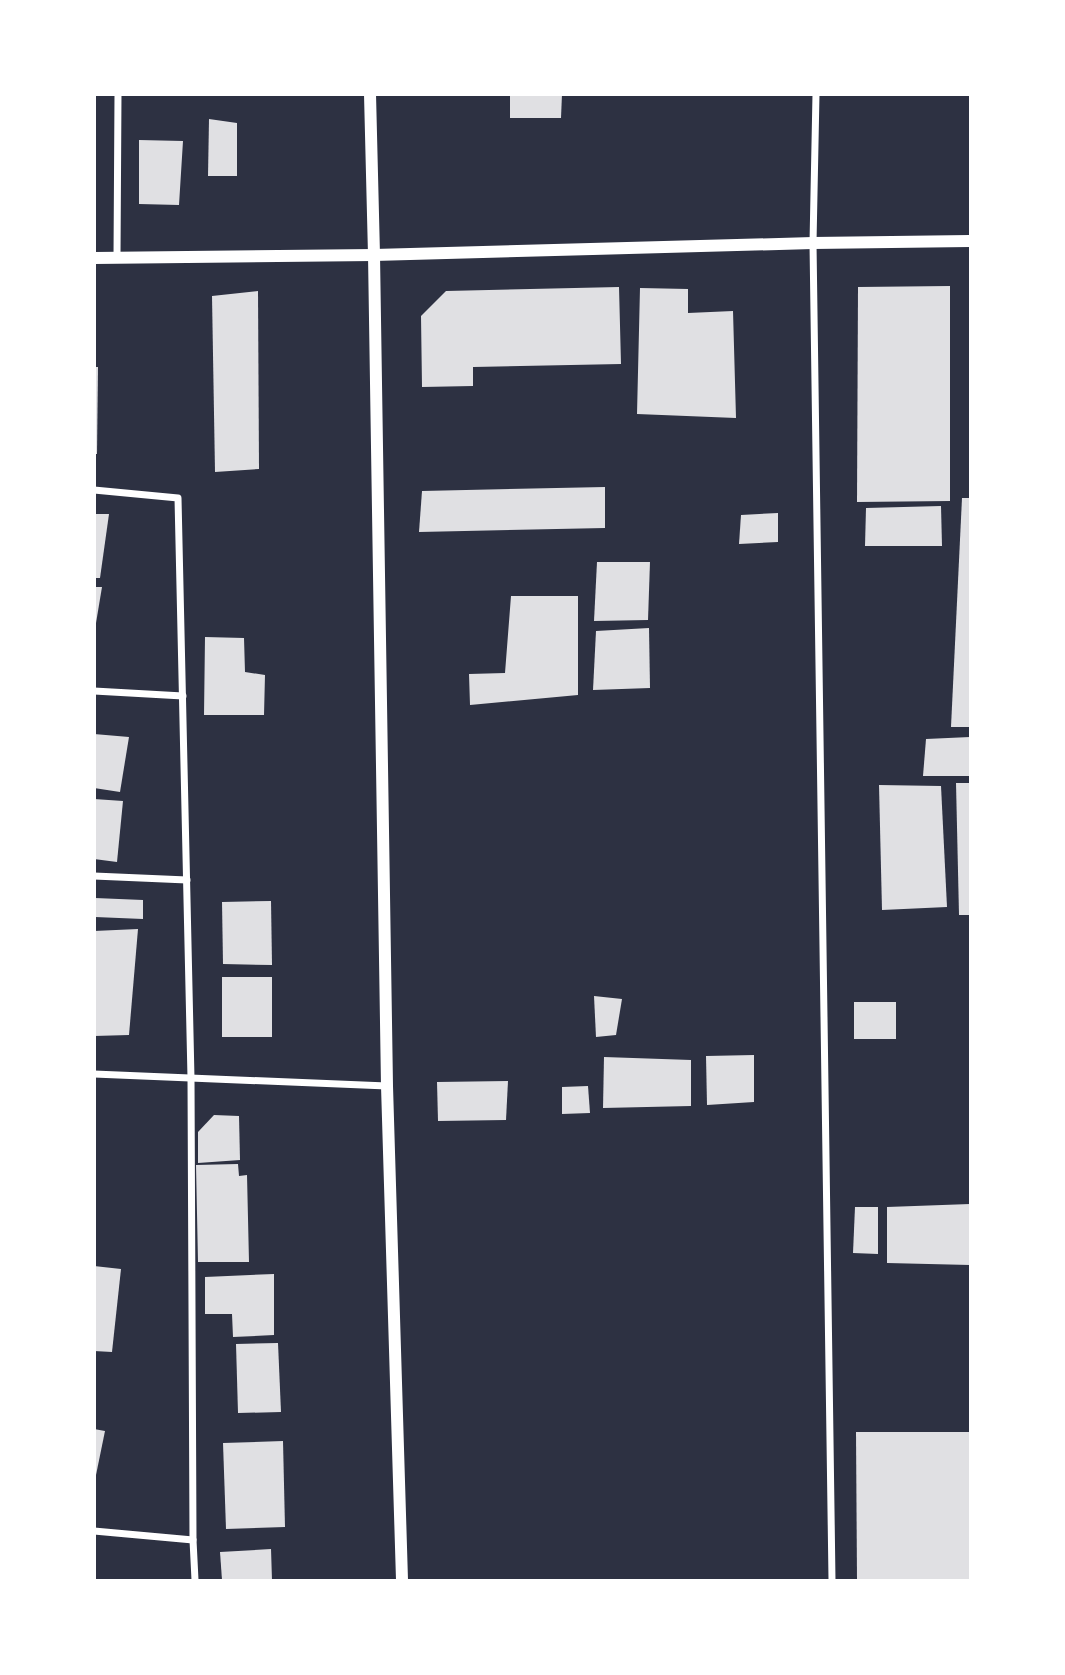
<svg xmlns="http://www.w3.org/2000/svg" width="1065" height="1675" font-family="'Playfair Display',serif">
<style>
.building{fill:#e0e0e3}
.lines{fill:none;stroke-linecap:round;stroke-linejoin:round}
.minor{stroke:#fff;stroke-width:7}
.tertiary{stroke:#fff;stroke-width:12}
</style>
<rect width="100%" height="100%" fill="#2d3142"/>
<g class="building">
<polygon points="510,94 562,94 561,118 510,118"/>
<polygon points="209,119 237,123 237,176 208,176"/>
<polygon points="139,140 183,141 179,205 139,204"/>
<polygon points="950,286 950,501 857,502 858,287"/>
<polygon points="619,287 621,364 473,367 473,386 422,387 421,316 446,291"/>
<polygon points="640,288 688,289 688,313 733,311 736,418 637,414"/>
<polygon points="258,291 259,469 215,472 212,296"/>
<polygon points="94,367 98,367 97,454 94,454"/>
<polygon points="605,487 605,528 419,532 422,491"/>
<polygon points="962,498 970,498 970,727 951,727"/>
<polygon points="941,506 942,546 865,546 866,508"/>
<polygon points="778,513 778,542 739,544 741,515"/>
<polygon points="94,514 109,514 100,578 94,578"/>
<polygon points="597,562 650,562 648,620 594,621"/>
<polygon points="94,587 102,587 96,623 94,623"/>
<polygon points="511,596 578,596 578,695 470,705 469,674 505,673"/>
<polygon points="649,628 650,688 593,690 596,631"/>
<polygon points="205,637 244,638 245,672 265,675 264,715 204,715"/>
<polygon points="94,734 129,737 120,792 94,788"/>
<polygon points="970,737 970,776 923,776 926,739"/>
<polygon points="956,783 970,783 970,915 959,915"/>
<polygon points="879,785 941,786 947,907 882,910"/>
<polygon points="94,799 123,801 117,862 94,859"/>
<polygon points="95,898 143,900 143,919 95,917"/>
<polygon points="271,901 272,965 223,964 222,902"/>
<polygon points="138,929 129,1035 94,1036 94,931"/>
<rect x="222" y="977" width="50" height="60"/>
<polygon points="594,996 622,999 616,1035 596,1037"/>
<rect x="854" y="1002" width="42" height="37"/>
<polygon points="754,1055 754,1102 707,1105 706,1056"/>
<polygon points="604,1057 691,1060 691,1106 603,1108"/>
<polygon points="508,1081 506,1120 438,1121 437,1082"/>
<polygon points="588,1086 590,1113 562,1114 562,1087"/>
<polygon points="214,1115 239,1116 240,1160 198,1163 198,1132"/>
<polygon points="238,1164 239,1176 247,1175 249,1262 198,1262 196,1165"/>
<polygon points="970,1204 970,1265 887,1263 887,1207"/>
<polygon points="855,1207 878,1207 878,1254 853,1253"/>
<polygon points="94,1266 121,1269 112,1352 94,1351"/>
<polygon points="274,1274 274,1335 233,1337 232,1314 205,1314 205,1277"/>
<polygon points="278,1343 281,1412 238,1413 236,1344"/>
<polygon points="94,1429 105,1431 96,1475 94,1475"/>
<polygon points="856,1432 970,1432 970,1580 857,1580"/>
<polygon points="283,1441 285,1527 226,1529 223,1443"/>
<polygon points="271,1549 272,1580 222,1580 220,1552"/>
</g>
<g class="lines">
<g class="minor">
<polyline points="816,94 813,243 832,1580"/>
<polyline points="117,257 118,94"/>
<polyline points="94,490 178,498 191,1078 193,1540 195,1580"/>
<polyline points="94,691 183,696"/>
<polyline points="94,876 187,880"/>
<polyline points="94,1074 387,1086"/>
<polyline points="94,1531 193,1540"/>
</g>
<g class="tertiary">
<polyline points="370,94 374,255 387,1086 402,1580"/>
<polyline points="94,258 374,255 813,243 970,241"/>
</g>
</g>
<rect width="1065" height="1675" fill="none" stroke="#ffffff" stroke-width="192"/>
</svg>
